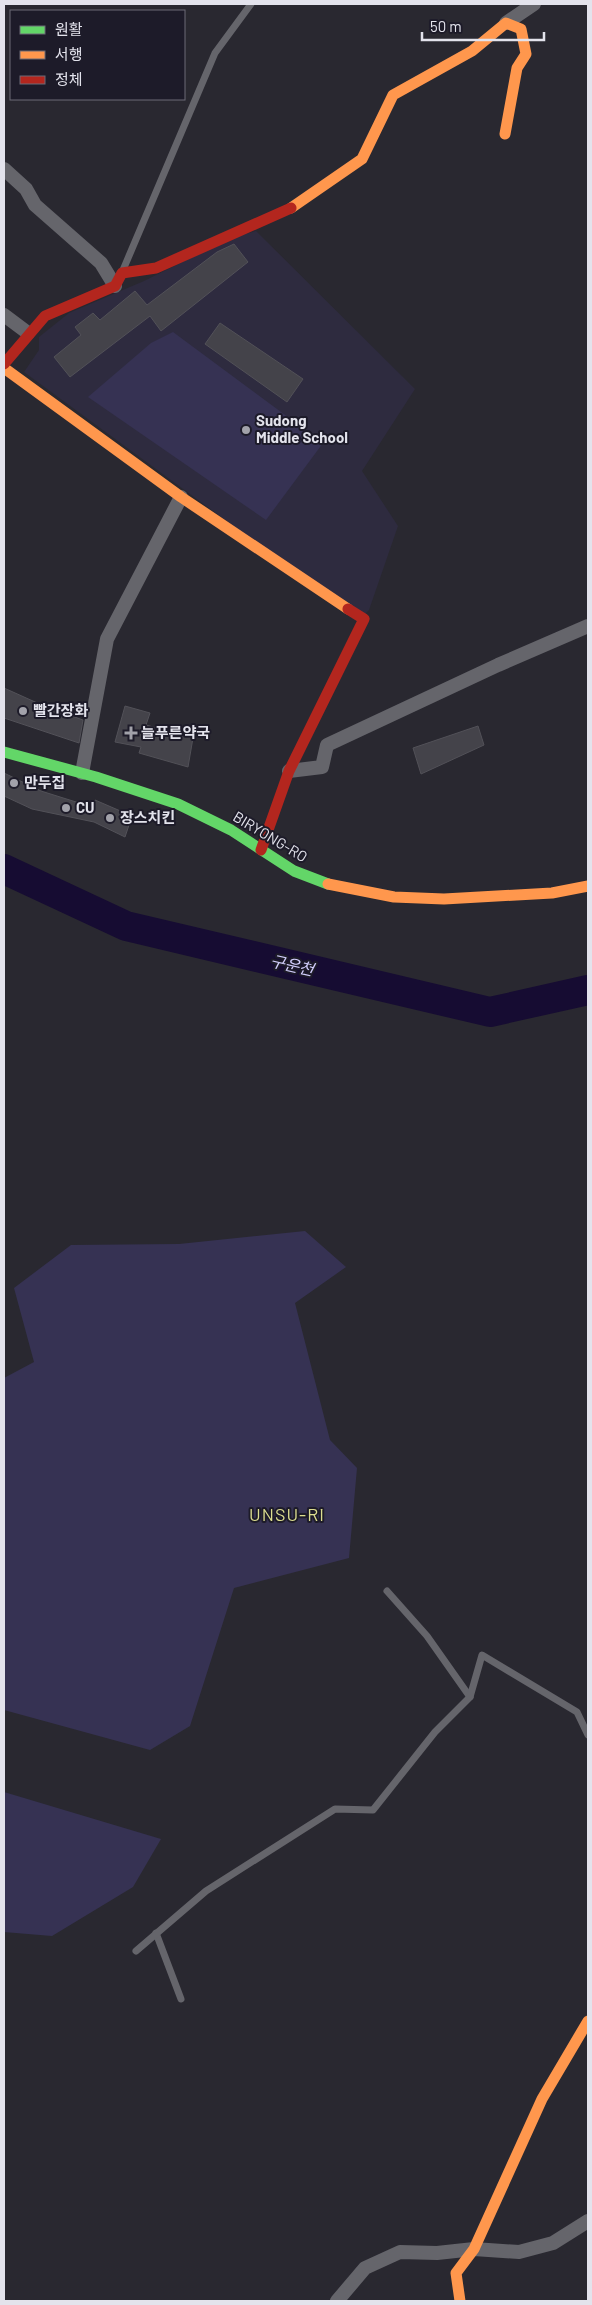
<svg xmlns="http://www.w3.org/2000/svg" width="592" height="2305" font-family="Barlow,'Noto Sans KR',sans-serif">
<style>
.built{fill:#2e2b3f}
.green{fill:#363253}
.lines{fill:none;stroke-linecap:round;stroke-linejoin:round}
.river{stroke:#160c32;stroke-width:30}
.building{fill:#44434a;stroke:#525158}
.lane{stroke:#65656b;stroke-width:7}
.street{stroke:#65656b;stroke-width:14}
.fast{stroke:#63d668;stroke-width:11}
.slow{stroke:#ff974d;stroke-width:11}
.jam{stroke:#b3261e;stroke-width:11}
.poi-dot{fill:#a2a2aa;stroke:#1d1b29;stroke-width:2}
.labels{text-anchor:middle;stroke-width:4;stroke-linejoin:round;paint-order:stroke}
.poi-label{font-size:15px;font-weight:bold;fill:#e3e3ec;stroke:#1d1b29;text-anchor:start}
.street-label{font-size:15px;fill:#e3e3ec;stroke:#1d1b29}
.water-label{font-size:16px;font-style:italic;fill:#d2cefc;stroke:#1d1b29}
.quarter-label{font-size:18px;letter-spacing:1px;fill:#ddde90;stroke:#1d1b29}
</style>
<rect width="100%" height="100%" fill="#292830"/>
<polygon class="built" points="256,231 415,389 362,471 398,526 369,610 360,619 24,372 39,350 39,337 69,313 144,281 231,238"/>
<g class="green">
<polygon points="173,332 323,443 266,520 88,397 151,343"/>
<polygon points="305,1231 346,1267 295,1303 330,1440 357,1468 349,1558 234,1588 190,1726 150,1750 4,1710 4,1378 34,1362 14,1288 71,1245 179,1244"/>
<polygon points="4,1792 161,1839 133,1887 52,1936 4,1932"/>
</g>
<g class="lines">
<polyline class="river" points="4,869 126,926 490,1012 588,990"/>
</g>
<g class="building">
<polygon points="234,244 248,262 161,331 150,316 70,377 54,357 81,335 75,327 93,313 100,320 135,291 147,305 217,252"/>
<polygon points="220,323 303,379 287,402 205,344"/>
<polygon points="4,688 44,706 83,720 79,743 4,718"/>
<polygon points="125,706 150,713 146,725 193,738 188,767 139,753 141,747 115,742"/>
<polygon points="478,726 484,745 421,774 413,748"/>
<polygon points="4,773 41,791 92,807 95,800 132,816 125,837 94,822 32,809 4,796"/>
</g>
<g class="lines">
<g class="lane">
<polyline points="123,270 215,53 251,4"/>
<polyline points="387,1591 427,1636 470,1697"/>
<polyline points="156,1933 181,1999"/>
<polyline points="136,1951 206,1891 335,1809 373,1810 435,1732 470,1697 482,1655 577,1712 588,1735"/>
</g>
<g class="street">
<polyline points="506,23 534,4"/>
<polyline points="4,169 26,189 35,205 101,263 115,286"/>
<polyline points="4,315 28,333"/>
<polyline points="289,771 322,767 327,745 498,665 588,626"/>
<polyline points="82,773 107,639 181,497"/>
<polyline points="337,2301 365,2268 400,2252 437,2253 474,2249 519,2252 553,2243 588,2221"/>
</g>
<polyline class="fast" points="4,752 96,777 178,804 231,830 294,871 328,884"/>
<g class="slow">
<polyline points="291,208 362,159 393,95 472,51 506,23 521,29 526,54 517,68 505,134"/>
<polyline points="4,368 181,497 348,609"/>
<polyline points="328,884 394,897 444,899 552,893 588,886"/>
<polyline points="460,2301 456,2273 474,2249 542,2099 588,2021"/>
</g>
<g class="jam">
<polyline points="4,364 45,316 115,286 122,273 156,268 291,208"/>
<polyline points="261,850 289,771 364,619 348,609"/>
</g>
</g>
<g class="poi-dot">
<circle cx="246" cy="430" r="5"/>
<circle cx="23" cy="711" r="5"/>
<path d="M128.5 725.5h5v5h5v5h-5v5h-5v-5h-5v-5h5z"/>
<circle cx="14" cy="783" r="5"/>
<circle cx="66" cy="808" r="5"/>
<circle cx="110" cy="818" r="5"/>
</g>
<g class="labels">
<g class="poi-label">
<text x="256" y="426">Sudong<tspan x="256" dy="17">Middle School</tspan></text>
<text x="33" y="716">빨간장화</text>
<text x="141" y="738">늘푸른약국</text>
<text x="24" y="788">만두집</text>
<text x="76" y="813">CU</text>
<text x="120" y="823">장스치킨</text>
</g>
<g class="street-label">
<text transform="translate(270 837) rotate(31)" y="5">BIRYONG-RO</text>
</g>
<g class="water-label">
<text transform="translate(292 965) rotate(13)" y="6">구운천</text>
</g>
<g class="quarter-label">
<text x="287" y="1521">UNSU-RI</text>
</g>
</g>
<rect width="592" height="2305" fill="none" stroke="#e3e3ec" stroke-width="10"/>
<rect x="10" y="10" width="175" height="90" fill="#1d1b29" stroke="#6c6b77"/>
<rect x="20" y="26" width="25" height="8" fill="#63d668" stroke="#6c6b77"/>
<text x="55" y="35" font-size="15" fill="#e3e3ec">원활</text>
<rect x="20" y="51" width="25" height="8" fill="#ff974d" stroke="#6c6b77"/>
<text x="55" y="60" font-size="15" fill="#e3e3ec">서행</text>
<rect x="20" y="76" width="25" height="8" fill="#b3261e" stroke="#6c6b77"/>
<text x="55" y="85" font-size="15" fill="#e3e3ec">정체</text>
<path d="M422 32v8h122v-8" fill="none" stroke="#e3e3ec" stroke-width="2.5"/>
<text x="430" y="32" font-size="15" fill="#e3e3ec" stroke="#1d1b29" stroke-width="4" paint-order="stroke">50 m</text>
</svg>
